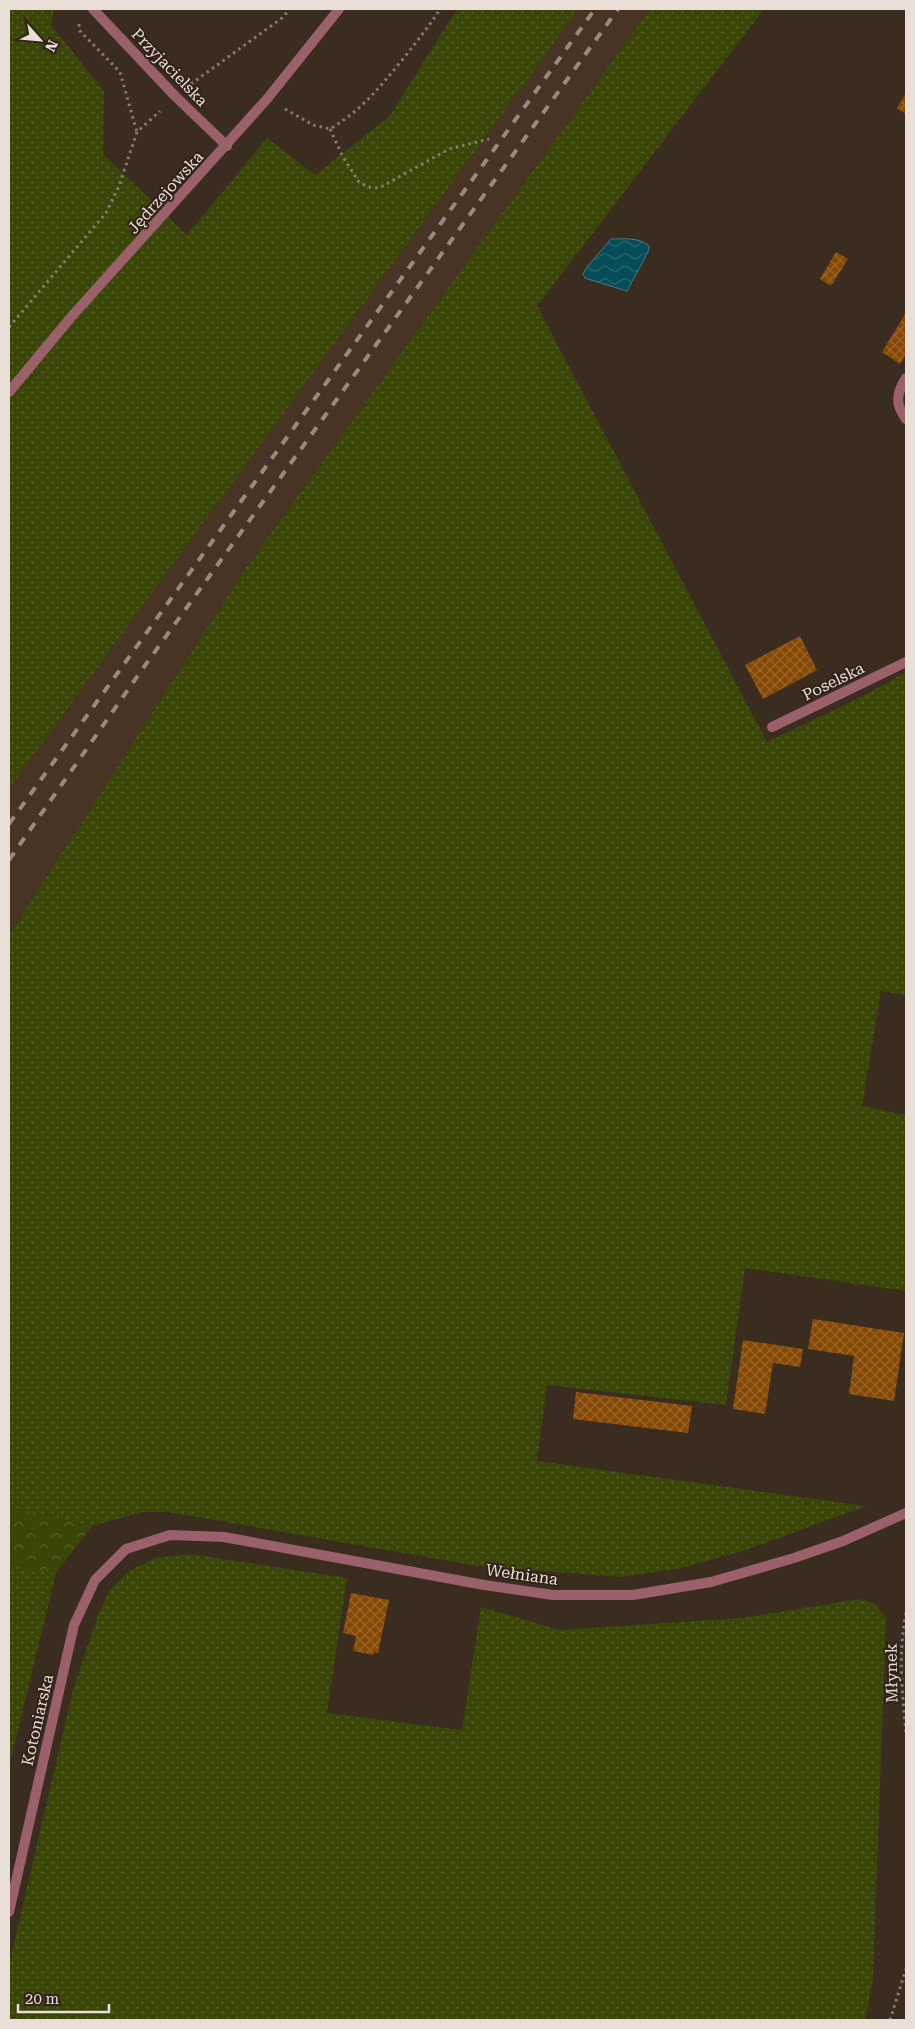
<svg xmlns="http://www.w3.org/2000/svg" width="915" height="2029" font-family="'Roboto Serif',serif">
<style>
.built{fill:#483425}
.grass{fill:url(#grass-dots)}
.forest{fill:url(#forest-crowns)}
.water{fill:url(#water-waves);stroke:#49787e}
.building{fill:url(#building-cross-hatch)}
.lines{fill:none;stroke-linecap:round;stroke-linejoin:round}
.path{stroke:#887b71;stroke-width:3;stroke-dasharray:2.5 4;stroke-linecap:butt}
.minor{stroke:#9b616b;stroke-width:10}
.tertiary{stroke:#9b616b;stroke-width:10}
.rail{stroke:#978a81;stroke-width:4;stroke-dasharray:9 9;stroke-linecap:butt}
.labels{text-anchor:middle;stroke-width:4;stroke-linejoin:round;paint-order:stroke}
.street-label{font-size:16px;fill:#e9dfd7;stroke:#312217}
</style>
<defs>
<pattern id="grass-dots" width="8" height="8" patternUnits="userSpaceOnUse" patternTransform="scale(1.25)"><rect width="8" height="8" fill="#3a4607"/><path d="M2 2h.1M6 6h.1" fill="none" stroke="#56602a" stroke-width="1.8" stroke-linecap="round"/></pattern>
<pattern id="forest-crowns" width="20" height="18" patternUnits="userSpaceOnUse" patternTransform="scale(1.25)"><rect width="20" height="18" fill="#3a4607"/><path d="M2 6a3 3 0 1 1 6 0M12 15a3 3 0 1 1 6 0" fill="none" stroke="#56602a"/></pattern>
<pattern id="water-waves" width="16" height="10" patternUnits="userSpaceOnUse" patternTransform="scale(1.25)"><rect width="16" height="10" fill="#044c58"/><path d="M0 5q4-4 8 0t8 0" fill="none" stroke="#29656f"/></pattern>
<pattern id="building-cross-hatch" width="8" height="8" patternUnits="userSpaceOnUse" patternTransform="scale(1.25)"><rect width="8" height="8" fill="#864904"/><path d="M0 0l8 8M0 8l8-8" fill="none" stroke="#976328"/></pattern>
</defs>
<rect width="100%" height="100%" fill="#3b2c20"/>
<polygon class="built" points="579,9 650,9 247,566 9,935 9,789"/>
<g class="grass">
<polygon points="9,9 54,9 51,25 104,91 103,154 187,235 267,138 315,175 389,117 457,9 579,9 9,789"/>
<polygon points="650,9 764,9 537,306 767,742 869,693 906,672 906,995 881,991 862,1106 906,1115 906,1291 745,1268 726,1405 547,1385 537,1461 866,1506 746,1550 677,1569 621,1577 477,1566 169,1512 143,1512 92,1526 9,1507 9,935 247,566"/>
<polygon points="190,1554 347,1578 327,1713 462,1730 481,1607 560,1630 742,1618 860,1599 875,1604 886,1618 873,1979 865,2020 9,2020 9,1965 73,1690 98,1615 109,1591 129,1571 156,1558"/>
<polygon points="9,1566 56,1573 9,1767"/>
</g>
<polygon class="forest" points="9,1507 92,1526 56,1573 9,1566"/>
<path class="water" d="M611,239C624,239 639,237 649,246L648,252L627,291L585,278L583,274L587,267Z"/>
<g class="building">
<polygon points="906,93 906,114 897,108"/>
<polygon points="836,252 848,259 831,286 820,279"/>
<polygon points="906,313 906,354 900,364 882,352"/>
<polygon points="800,636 817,670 763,699 745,665"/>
<polygon points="813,1319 904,1333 894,1401 849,1394 854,1356 808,1349"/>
<polygon points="743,1340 803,1349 800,1367 773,1363 765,1414 733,1409"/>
<polygon points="576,1392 692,1406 688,1433 573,1419"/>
<polygon points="351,1593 389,1600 378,1653 374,1652 373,1655 353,1651 356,1636 343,1633"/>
</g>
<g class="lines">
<g class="path">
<polyline points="79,24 79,30 120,72 137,132"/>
<polyline points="191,84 282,18 290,9"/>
<path d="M285,109L313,125L330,129C363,109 379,88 403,59C416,42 429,27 440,9"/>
<polyline points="330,129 343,157 359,182 368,187 379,188 449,149 489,139"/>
<polyline points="9,327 106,213 119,186 137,132 160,111"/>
<path d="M906,1613C898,1653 902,1692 906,1732"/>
<polyline points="890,2020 906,1969"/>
</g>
<g class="minor">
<polyline points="93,9 175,96 227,146"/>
<path d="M906,378C896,394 895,404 906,419"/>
<polyline points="9,392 72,316 267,99 339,9"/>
<polyline points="772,727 906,662"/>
</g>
<polyline class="tertiary" points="9,1912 74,1625 95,1580 126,1549 170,1535 224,1537 484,1585 553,1595 633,1595 711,1582 794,1558 843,1541 906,1513"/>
<g class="rail">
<polyline points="9,824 595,9"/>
<polyline points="9,860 141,671 618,9"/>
</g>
</g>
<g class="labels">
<g class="street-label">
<text transform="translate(170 67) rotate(46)" y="6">Przyjacielska</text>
<text transform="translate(165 192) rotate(-48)" y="6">Jędrzejowska</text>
<text transform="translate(833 681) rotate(-26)" y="6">Poselska</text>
<text transform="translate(522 1574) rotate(8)" y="6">Wełniana</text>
<text transform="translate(891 1673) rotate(-91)" y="6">Młynek</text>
<text transform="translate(37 1720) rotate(-77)" y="6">Kotoniarska</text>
</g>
</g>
<rect width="915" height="2029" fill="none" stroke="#e9dfd7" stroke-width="20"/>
<g transform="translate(40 40) rotate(117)" stroke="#312217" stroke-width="4" paint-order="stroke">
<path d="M0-4L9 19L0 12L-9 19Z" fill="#e9dfd7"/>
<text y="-8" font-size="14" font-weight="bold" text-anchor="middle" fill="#e9dfd7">N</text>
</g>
<path d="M18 2004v8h91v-8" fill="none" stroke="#e9dfd7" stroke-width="2.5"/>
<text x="25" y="2004" font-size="15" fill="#e9dfd7" stroke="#312217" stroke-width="4" paint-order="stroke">20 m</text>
</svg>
